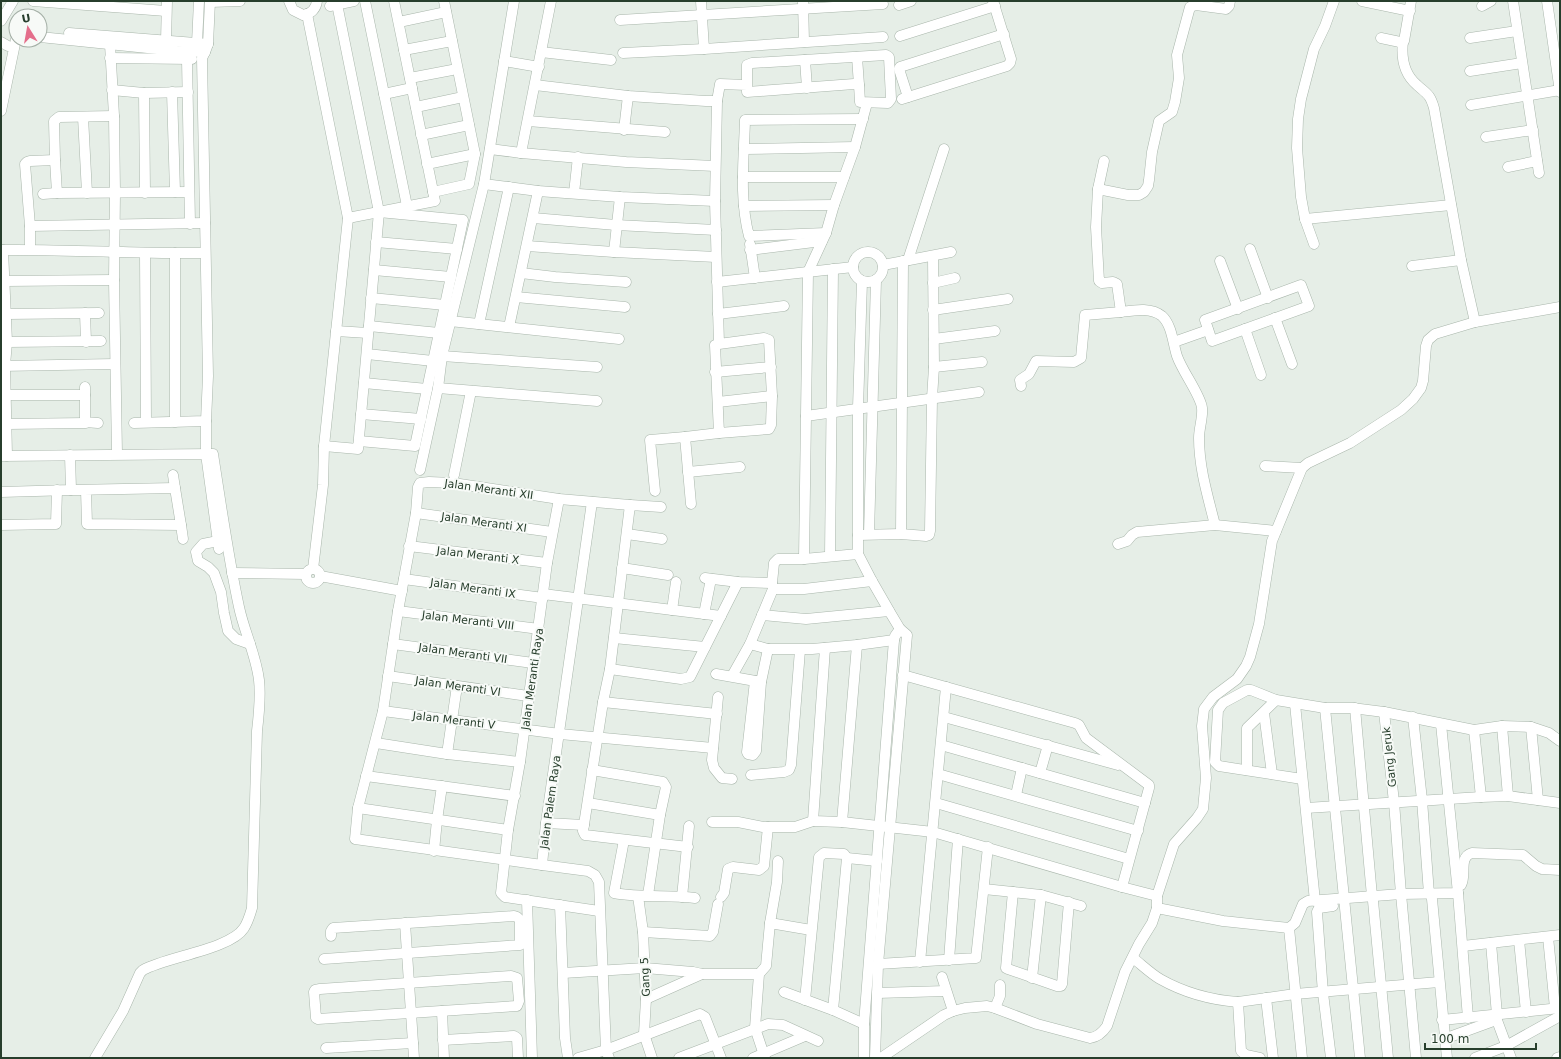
<svg xmlns="http://www.w3.org/2000/svg" width="1561" height="1059" font-family="'DejaVu Sans',sans-serif">
<style>
.lines{fill:none;stroke-linecap:round;stroke-linejoin:round}
.minor-casing{stroke:#a9b6ab;stroke-width:11}
.minor{stroke:#fff;stroke-width:10}
.labels{text-anchor:middle;stroke-width:4;stroke-linejoin:round;paint-order:stroke}
.street-label{font-size:11px;fill:#273e2c;stroke:#f7faf7}
</style>
<rect width="100%" height="100%" fill="#e6eee7"/>
<g class="lines">
<defs>
<g id="minor">
<polyline points="33,1 166,11"/>
<path d="M289,1L293,10L303,15C311,14 316,9 317,1"/>
<polyline points="365,1 407,206"/>
<polyline points="514,1 484,184 538,191 620,197 715,201"/>
<polyline points="701,1 704,49 883,37"/>
<polyline points="803,1 804,42"/>
<polyline points="1334,1 1325,26 1314,49 1301,99 1298,119 1297,148 1301,197 1305,219 1451,205"/>
<polyline points="1362,1 1410,11"/>
<polyline points="1513,1 1539,173"/>
<polyline points="1547,1 1560,92"/>
<polyline points="210,2 240,1"/>
<polyline points="899,5 911,1"/>
<polyline points="330,6 354,1"/>
<polyline points="1482,6 1491,1"/>
<polyline points="307,14 348,218 324,446 323,485 313,569"/>
<polyline points="620,20 883,4"/>
<polyline points="1,21 13,1"/>
<polyline points="399,22 446,12"/>
<polyline points="69,33 208,44"/>
<polyline points="900,36 995,6"/>
<polyline points="40,37 177,51 205,52 208,44 210,1"/>
<polyline points="1381,38 1400,42 1404,41 1411,1"/>
<polyline points="1470,38 1517,31"/>
<polyline points="166,41 167,1"/>
<path d="M1403,41C1401,58 1404,74 1417,85C1427,94 1430,94 1434,108L1461,260L1475,322"/>
<polyline points="1,42 8,46"/>
<polyline points="197,43 199,1"/>
<polyline points="110,44 114,116 115,193 114,280 117,454"/>
<polyline points="404,50 452,41"/>
<polyline points="541,52 611,60"/>
<polyline points="623,53 704,49"/>
<polyline points="857,57 859,85"/>
<polyline points="110,58 192,59"/>
<polyline points="187,59 190,224"/>
<polyline points="805,60 807,88"/>
<polyline points="504,61 539,67"/>
<polyline points="1470,71 1522,63"/>
<polyline points="410,78 452,70"/>
<polyline points="535,85 628,96 706,101 717,101 715,201 719,344 764,338 769,340 772,396 771,425 769,429 719,433 715,345 719,344"/>
<polyline points="112,90 144,93 188,92"/>
<polyline points="172,92 175,192"/>
<polyline points="144,93 145,193"/>
<polyline points="384,94 412,88"/>
<polyline points="908,97 899,69 900,67 1004,34"/>
<polyline points="902,99 1007,66 1010,63 1011,59 993,1"/>
<polyline points="717,101 720,84 747,85 747,92 854,84 859,85 860,102 888,103 891,99 889,57 886,55 752,63 747,65 747,85"/>
<polyline points="1471,105 1560,90"/>
<polyline points="416,107 463,97"/>
<polyline points="1,111 16,39"/>
<polyline points="114,116 59,117 54,121 55,160 57,193 189,192"/>
<polyline points="83,117 87,193"/>
<polyline points="528,121 665,132"/>
<polyline points="624,130 628,96"/>
<polyline points="421,135 469,125"/>
<polyline points="1486,137 1533,130"/>
<polyline points="490,149 521,153 626,162 715,166"/>
<polyline points="744,149 855,147"/>
<polyline points="521,153 551,1"/>
<polyline points="427,164 475,154"/>
<polyline points="1508,167 1537,161"/>
<polyline points="743,177 844,177"/>
<polyline points="1098,189 1104,161"/>
<polyline points="433,192 469,184 475,154 444,1"/>
<polyline points="574,193 578,157"/>
<polyline points="43,194 57,193"/>
<polyline points="744,206 834,205"/>
<polyline points="348,218 435,201 394,1"/>
<polyline points="533,218 616,225 716,230"/>
<polyline points="1305,219 1314,244"/>
<polyline points="30,226 205,223"/>
<path d="M826,233L749,236C739,198 744,158 745,120L863,119"/>
<polyline points="376,242 457,249"/>
<polyline points="750,244 755,278"/>
<polyline points="527,246 614,252 716,257"/>
<polyline points="30,249 30,226 25,164 27,162 30,161 55,160"/>
<polyline points="1250,249 1268,298"/>
<path d="M1,250C69,249 137,254 205,253"/>
<polyline points="3,250 7,342 5,365 7,456"/>
<polyline points="750,250 822,241"/>
<circle cx="868" cy="267" r="15"/>
<polyline points="614,252 620,197"/>
<polyline points="145,253 146,422"/>
<polyline points="908,260 944,149"/>
<polyline points="1220,261 1238,309"/>
<polyline points="883,265 951,252"/>
<polyline points="1412,266 1461,260"/>
<polyline points="374,270 451,277"/>
<polyline points="521,273 555,277 626,282"/>
<polyline points="5,281 114,280"/>
<polyline points="862,281 858,408 858,554 872,581 891,614 900,629 907,635 878,964 875,1058"/>
<polyline points="717,282 853,267"/>
<polyline points="933,283 955,278"/>
<polygon points="1301,285 1309,306 1212,341 1205,320"/>
<polyline points="516,297 625,307"/>
<polyline points="371,298 445,305"/>
<polyline points="933,310 1008,299"/>
<polyline points="85,313 86,342"/>
<polyline points="6,314 99,313"/>
<polyline points="718,314 784,306"/>
<polyline points="1275,318 1292,364"/>
<polyline points="450,321 619,339"/>
<polyline points="479,324 509,187"/>
<polyline points="369,326 439,333"/>
<polyline points="509,327 538,191"/>
<polyline points="1245,329 1261,375"/>
<polyline points="336,331 368,333"/>
<polyline points="934,339 995,331"/>
<polyline points="7,342 101,341"/>
<polyline points="1174,342 1208,330"/>
<polyline points="367,354 433,361"/>
<polyline points="442,356 597,367"/>
<polyline points="1,366 115,364"/>
<polyline points="934,367 982,362"/>
<polyline points="715,372 771,367"/>
<polyline points="364,383 427,389"/>
<polyline points="1021,386 1020,380 1029,374 1036,361 1074,362 1081,358 1085,315 1121,312"/>
<polyline points="85,387 85,422 98,423"/>
<polyline points="438,388 597,401"/>
<polyline points="6,395 85,395"/>
<polyline points="718,402 772,396"/>
<polyline points="361,414 421,419"/>
<polyline points="806,416 979,392"/>
<polyline points="206,421 206,454 219,549"/>
<polyline points="175,422 175,253"/>
<polyline points="134,423 206,421 208,376 202,58 205,52"/>
<polyline points="7,424 86,423"/>
<polyline points="359,441 415,446 463,220 379,212"/>
<polyline points="324,446 358,449 379,212 337,4"/>
<path d="M1,456L213,454C221,505 228,556 239,607C244,631 256,655 259,680C261,697 259,714 257,731L252,908C250,915 248,922 244,928C231,949 166,957 143,970L140,973L123,1011L95,1058"/>
<polyline points="1265,466 1302,468"/>
<polyline points="420,470 438,388 442,356 484,184"/>
<polyline points="688,472 740,467"/>
<polyline points="173,475 175,488"/>
<polyline points="454,475 471,391"/>
<polyline points="71,490 175,488 181,525 87,524 86,490"/>
<polyline points="655,491 650,440 685,437"/>
<polyline points="1,492 71,490 70,455"/>
<polyline points="559,499 547,563 520,762 508,830 501,893 505,897 599,911"/>
<polyline points="592,502 546,823 542,865 588,871 595,875 599,882 606,1050 609,1058"/>
<polyline points="691,504 685,437 719,433"/>
<polyline points="661,507 630,505 610,669 603,702 583,831 585,835 688,847"/>
<polyline points="416,513 552,532"/>
<polyline points="1,525 56,524 57,490"/>
<polyline points="181,525 183,539"/>
<path d="M1215,525C1208,497 1199,468 1199,438C1199,428 1203,418 1202,408C1201,396 1182,371 1177,356C1173,344 1172,325 1162,316C1151,307 1135,310 1121,312L1117,284L1113,282L1102,283L1099,281L1096,227L1098,189L1128,195H1139L1144,192L1148,186L1149,180L1152,152L1159,121L1172,112L1175,102L1179,78L1177,55L1190,7L1196,5L1226,9L1229,6L1230,1"/>
<polyline points="627,534 662,539"/>
<polyline points="869,534 876,280"/>
<polyline points="901,534 903,261"/>
<polyline points="858,535 901,534 926,536 929,535 930,531 932,398 934,367 933,257"/>
<polyline points="218,541 203,544 196,552 198,561 208,567 214,573 221,592 224,613 228,631 236,639 250,644"/>
<polyline points="1118,544 1127,541 1132,535 1137,532 1215,525 1276,531"/>
<polyline points="409,546 547,563"/>
<polyline points="830,556 833,269"/>
<polyline points="804,559 808,272 826,233 834,205 855,147 867,103"/>
<polyline points="622,568 668,575"/>
<circle cx="313" cy="576" r="7"/>
<polyline points="232,573 306,574"/>
<polyline points="320,576 402,591"/>
<polyline points="705,578 738,582 772,583"/>
<polyline points="404,579 543,598"/>
<polyline points="773,589 804,589 872,581"/>
<polyline points="543,594 721,616"/>
<polyline points="672,610 676,582"/>
<polyline points="398,611 539,629"/>
<polyline points="704,614 711,579"/>
<polyline points="762,615 806,619 889,611"/>
<polyline points="614,638 705,647"/>
<polyline points="393,644 533,663"/>
<polyline points="750,644 768,649 812,649 857,645 894,640"/>
<polyline points="825,648 813,821 842,822 933,832 1122,887 1157,896"/>
<polyline points="610,669 681,679 690,677 738,582"/>
<polyline points="716,674 761,682"/>
<polyline points="903,675 1075,723 1079,725 1086,738 1149,785 1149,788 1122,887"/>
<polyline points="388,676 528,696"/>
<polyline points="732,676 750,644 773,589 772,583 774,563 778,559 804,559 858,554"/>
<polyline points="755,681 747,752 748,754 753,755 756,751 761,682 768,649"/>
<polyline points="718,697 712,760 714,768 722,778 732,779"/>
<polyline points="603,702 717,714"/>
<polyline points="1295,704 1315,901"/>
<polyline points="1325,708 1360,1058"/>
<polyline points="1355,708 1372,896"/>
<polyline points="383,711 560,734 713,748"/>
<polyline points="1384,712 1394,802 1401,894 1416,1058"/>
<polyline points="1264,713 1272,774"/>
<polyline points="944,717 1118,765"/>
<polyline points="1413,717 1422,800 1429,894"/>
<polyline points="1502,726 1508,796"/>
<polyline points="1531,727 1538,800"/>
<polyline points="1474,730 1481,797"/>
<polyline points="376,743 447,754 520,762"/>
<polyline points="941,745 1145,803"/>
<polyline points="447,754 457,686"/>
<polyline points="592,770 663,782 666,787 660,815"/>
<polyline points="1247,770 1247,728 1276,700"/>
<polyline points="1040,773 1048,745"/>
<polyline points="938,774 1138,831"/>
<polyline points="751,775 784,772 789,770 791,765 800,650"/>
<polyline points="366,776 515,796"/>
<polyline points="1302,779 1219,766 1215,762 1218,710 1223,703 1247,690 1251,690 1276,700 1325,708 1352,708 1384,712 1474,730 1502,726 1531,727 1549,733 1560,741"/>
<polyline points="1016,795 1022,768"/>
<polyline points="588,803 660,815 648,895"/>
<polyline points="936,803 1129,859"/>
<polyline points="358,808 508,830"/>
<polyline points="1306,808 1481,797 1508,796 1560,803"/>
<polyline points="712,822 738,822 763,827 795,827 813,821"/>
<polyline points="842,822 857,645"/>
<polyline points="546,823 584,825"/>
<path d="M624,840L614,893C640,898 668,895 695,898"/>
<polyline points="434,851 437,820 442,786"/>
<polyline points="847,858 877,861"/>
<polyline points="542,865 355,839 358,808 383,711 398,611 416,513 418,487 420,483 429,482 453,483 559,499 630,505"/>
<path d="M1461,885C1467,874 1458,857 1472,853L1523,855L1536,866L1542,869L1560,870"/>
<polyline points="984,889 1041,895 1081,906"/>
<polyline points="1013,892 1006,968 1008,969 1057,986 1061,986 1062,984 1069,902"/>
<polyline points="1458,893 1468,1018"/>
<polyline points="638,896 643,932 646,999 644,1034 652,1058"/>
<polyline points="682,897 689,826"/>
<polyline points="721,897 724,893 728,869 733,867 759,870 764,866 768,827"/>
<polyline points="1432,899 1447,1058"/>
<polyline points="527,900 532,1058"/>
<polyline points="1373,901 1388,1058"/>
<polyline points="560,905 565,1038 568,1058"/>
<polyline points="1157,908 1223,921 1289,928"/>
<polyline points="405,923 414,1058"/>
<polyline points="770,923 777,882 778,861"/>
<polyline points="643,932 710,936 713,932 718,904"/>
<polyline points="1548,937 1555,1008"/>
<polyline points="1519,940 1526,1012"/>
<polyline points="1491,943 1497,1015"/>
<polyline points="1463,946 1560,935"/>
<path d="M1133,958C1142,965 1150,973 1160,979C1183,992 1212,1000 1238,1002"/>
<polyline points="324,959 520,945 520,920 517,917 514,916 333,928 331,931 331,936"/>
<polyline points="949,960 958,839"/>
<polyline points="920,962 946,687"/>
<polyline points="878,964 976,958 988,847"/>
<polyline points="563,973 645,968 693,972 702,974 646,999"/>
<polyline points="702,974 759,974"/>
<polygon points="511,976 517,978 519,1001 517,1006 318,1019 316,1018 314,992 315,990 320,989"/>
<polyline points="942,977 953,1011"/>
<polyline points="1032,978 1041,895"/>
<polyline points="784,992 833,1010 864,1024"/>
<polyline points="877,993 946,991"/>
<polyline points="1266,998 1273,1058"/>
<polyline points="805,1000 819,857 824,853 844,854 847,858 833,1010"/>
<polyline points="995,1008 1000,996 1000,985"/>
<polyline points="442,1011 444,1058"/>
<polyline points="1495,1015 1511,1058"/>
<polyline points="1442,1020 1560,1008"/>
<polyline points="1444,1039 1496,1020"/>
<polyline points="443,1040 514,1036 517,1038 518,1058"/>
<polyline points="326,1048 413,1043"/>
<polyline points="578,1058 606,1050 700,1014 705,1017 721,1058"/>
<polyline points="679,1058 768,1024 783,1025 818,1041"/>
<polyline points="753,1058 805,1036"/>
<polyline points="765,1058 755,1028 759,974 766,966 770,923 811,930"/>
<polyline points="864,1058 864,1024 894,640 895,636 900,629"/>
<path d="M881,1058L944,1015L953,1011L965,1008L987,1006L995,1008L1037,1024L1090,1038C1098,1037 1103,1032 1107,1026L1125,972L1139,944L1152,923L1157,908V896L1174,844L1197,818L1203,809L1206,778L1202,726L1204,709L1213,697L1237,679L1246,666L1250,657L1259,624L1272,541L1302,468L1308,463L1350,443L1401,410L1413,399L1421,388L1423,381L1426,346L1428,340L1435,334L1475,322L1560,307"/>
<polyline points="1260,1058 1246,1055 1241,1051 1238,1002 1295,994 1439,982"/>
<polyline points="1302,1058 1289,928 1295,923 1303,904 1308,901 1401,894 1458,893 1441,724"/>
<polyline points="1331,1058 1323,993 1317,912 1319,908 1333,906"/>
<polyline points="1475,1058 1506,1046 1560,1016"/>
<polyline points="1557,1058 1560,1057"/>
</g>
</defs>
<use href="#minor" class="minor-casing"/>
<use href="#minor" class="minor"/>
</g>
<g class="labels">
<g class="street-label">
<text transform="translate(489 489) rotate(8)" y="4">Jalan Meranti XII</text>
<text transform="translate(484 522) rotate(8)" y="4">Jalan Meranti XI</text>
<text transform="translate(478 555) rotate(7)" y="4">Jalan Meranti X</text>
<text transform="translate(473 588) rotate(8)" y="4">Jalan Meranti IX</text>
<text transform="translate(468 620) rotate(7)" y="4">Jalan Meranti VIII</text>
<text transform="translate(463 653) rotate(8)" y="4">Jalan Meranti VII</text>
<text transform="translate(532 679) rotate(-82)" y="4">Jalan Meranti Raya</text>
<text transform="translate(458 686) rotate(8)" y="4">Jalan Meranti VI</text>
<text transform="translate(454 720) rotate(7)" y="4">Jalan Meranti V</text>
<text transform="translate(1389 757) rotate(-96)" y="4">Gang Jeruk</text>
<text transform="translate(550 802) rotate(-82)" y="4">Jalan Palem Raya</text>
<text transform="translate(645 977) rotate(-93)" y="4">Gang 5</text>
</g>
</g>
<rect width="1561" height="1059" fill="none" stroke="#273e2c" stroke-width="4"/>
<g transform="translate(28 28) rotate(349)"><circle r="19" fill="#f7faf7" stroke="#a4afa6"/>
<path d="M0-3L7 15L0 10L-7 15Z" fill="#e46e8b"/>
<text y="-6" font-size="11" font-weight="bold" text-anchor="middle" fill="#273e2c">U</text>
</g>
<path d="M1425 1043v6h111v-6" fill="none" stroke="#273e2c" stroke-width="2"/>
<text x="1431" y="1043" font-size="12" fill="#273e2c" stroke="#f7faf7" stroke-width="3" paint-order="stroke">100 m</text>
</svg>
